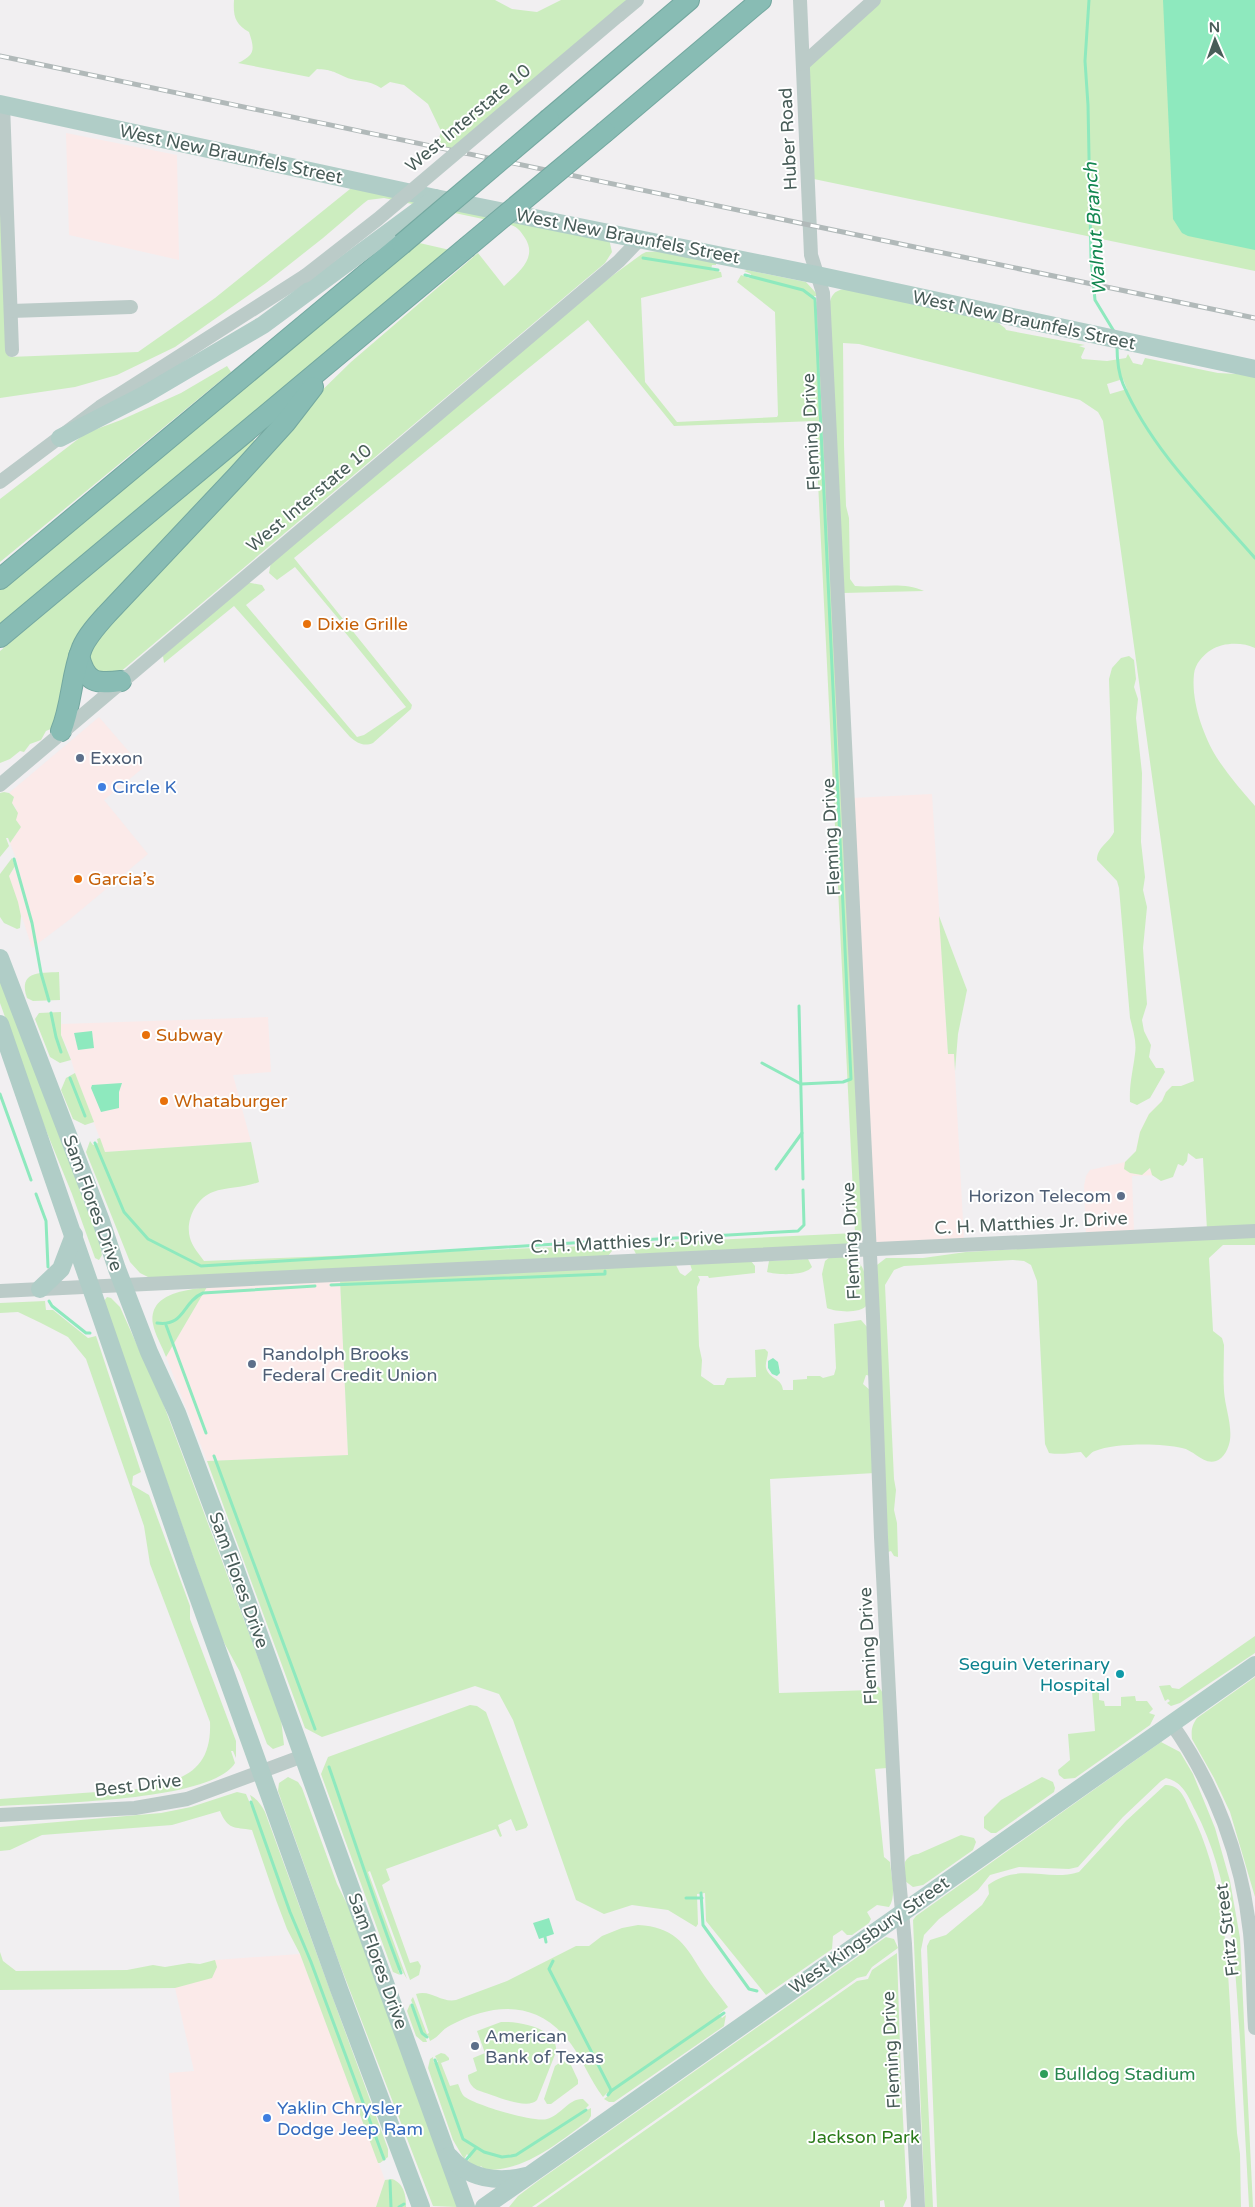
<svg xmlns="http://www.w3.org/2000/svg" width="1255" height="2207" font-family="'Varela Round',sans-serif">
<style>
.commercial{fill:#fbeae9}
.green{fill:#ccedbf;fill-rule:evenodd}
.water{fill:#8ee9be}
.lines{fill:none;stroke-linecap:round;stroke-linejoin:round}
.stream{stroke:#8ee9be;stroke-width:3}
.highway-casing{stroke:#74a8a0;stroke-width:22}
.minor{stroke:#bbcbc8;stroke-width:14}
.major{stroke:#b0cdc7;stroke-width:18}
.highway{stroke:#88bcb4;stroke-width:20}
.rail-casing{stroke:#b1b9b9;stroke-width:5}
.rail{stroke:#fff;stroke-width:3;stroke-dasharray:9;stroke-linecap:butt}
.highway-bridge-casing{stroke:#74a8a0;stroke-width:22;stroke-linecap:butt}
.minor-bridge{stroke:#bbcbc8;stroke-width:14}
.highway-bridge{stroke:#88bcb4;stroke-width:20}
.food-dot{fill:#e8710a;stroke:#fff;stroke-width:2}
.service-dot{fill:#5c6f8a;stroke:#fff;stroke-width:2}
.shop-dot{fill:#3f7fe0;stroke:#fff;stroke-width:2}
.culture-dot{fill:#0f9aa8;stroke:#fff;stroke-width:2}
.leisure-dot{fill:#2e9e5b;stroke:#fff;stroke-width:2}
.labels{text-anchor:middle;stroke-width:4;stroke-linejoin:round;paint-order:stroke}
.street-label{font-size:18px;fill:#485c58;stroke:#fff}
.food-label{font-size:18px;fill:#c56008;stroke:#fff;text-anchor:start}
.service-label{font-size:18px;fill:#4e5e75;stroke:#fff;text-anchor:start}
.shop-label{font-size:18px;fill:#366cbe;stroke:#fff;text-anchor:start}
.culture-label{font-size:18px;fill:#0d838f;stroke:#fff;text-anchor:end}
.leisure-label{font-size:18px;fill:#27864d;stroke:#fff;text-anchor:start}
.park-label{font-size:18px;fill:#2b7b1a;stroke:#fff}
.water-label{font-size:19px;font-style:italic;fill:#128750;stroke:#fff}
</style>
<rect width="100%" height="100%" fill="#f1eff1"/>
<g class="commercial">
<polygon points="66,133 177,155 179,260 69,235"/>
<polygon points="99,717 143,768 104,800 148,854 69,920 32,948 9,876 18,864 10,843 21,827 16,820 16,808 12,803 14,797 9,793"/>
<polygon points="932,794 948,1054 954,1054 964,1240 878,1243 874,1238 852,798"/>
<polygon points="268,1017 271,1072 233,1075 251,1142 105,1152 75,1073 68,1049 61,1035 61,1024"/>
<polygon points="1194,1082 1160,1150 1160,1175 1132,1176 1134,1232 1086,1234 1084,1186 1086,1176 1090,1170 1125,1162 1131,1157 1136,1151 1140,1132 1149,1114 1162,1101 1166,1092 1172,1086 1181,1086"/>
<polygon points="340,1280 348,1455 207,1461 166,1357 207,1287"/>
<polygon points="300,1954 385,2180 376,2207 180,2207 169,2073 194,2071 175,1988 215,1960"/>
</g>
<g class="green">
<path d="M234,0H495L512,9L537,12L561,0H637L456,151L437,147L441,131L428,104L404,85L390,82L381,88C368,79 357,83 343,76C332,71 331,70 317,69L309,77L238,63C255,55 255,50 249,32C235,24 233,16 234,0Z"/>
<polygon points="876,0 1255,0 1255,271 809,178 803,64"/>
<path d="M0,174L9,357L138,352L215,298L355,185L609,239L612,252L605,263L119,673L102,676L87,664L89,648L307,405L351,362L478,253L504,286C518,273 538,258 525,238C521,232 518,227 511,225L384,198L368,200L364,203L323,238L266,283L175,347L117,375L75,387L0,398Z"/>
<polygon points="415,242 450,250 0,625 0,590"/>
<path d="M664,251L716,263V265H712L711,270L721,272L722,277L641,298L645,382L677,422L777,417L778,415L775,312L737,282L741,275L749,278L751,276V274L744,271L747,270L806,282L817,294V296H814L813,299L818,303L863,1236L854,1245L636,1254L631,1244L855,1233L815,421L674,426L588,320L294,558L412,705L411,709L373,743C364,747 357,743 350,737L234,606L164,663L163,656L246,582L262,585L265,590L246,605L357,737L364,735L406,707L339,625L342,623L295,567L277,580L269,573L271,562L605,281L642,254L646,252Z"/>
<path d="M844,289L994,320L1005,328L1006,330L1085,345L1079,346L1085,348L1081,357L1082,359L1107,361L1126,358L1128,354L1133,363L1142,365L1145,358L1218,373L1255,375V648C1243,642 1223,642 1211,650C1203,655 1195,664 1194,674C1191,701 1203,735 1217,758C1228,775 1242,791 1255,806V1228L1207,1230L1203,1158L1196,1159L1188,1153L1187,1161L1183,1166L1178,1164L1173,1177L1161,1181L1152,1175L1150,1168L1142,1175L1130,1173L1124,1169L1125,1162L1136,1151L1140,1132L1149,1114L1162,1101L1166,1092L1172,1086H1181L1194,1081L1103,421L1098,412L1080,400L859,344L843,343L844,445L846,506L849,518L850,579L855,586C879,588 902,581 924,591L843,593L829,306C831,295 834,291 844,289ZM1123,379L1127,389L1110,394L1107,384Z"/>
<polygon points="227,366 231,372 0,562 0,499 86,433 121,420 181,393"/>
<polygon points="252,439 259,444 100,614 53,728 46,731 41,740 30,744 24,752 20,751 10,759 0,763 0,651"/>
<path d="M1129,656L1134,660L1136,679L1134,687L1138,699L1136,718L1142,773L1141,842L1145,877L1143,890L1147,907L1143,948L1147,1004L1142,1020L1144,1031L1151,1045L1149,1057L1156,1068H1163L1165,1072L1150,1098L1137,1105L1130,1102C1129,1084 1133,1071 1135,1054C1137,1042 1133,1030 1130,1018L1119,888L1117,881L1097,860C1097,847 1109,843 1114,832L1109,679L1112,668L1121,658Z"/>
<polygon points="4,792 9,793 14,797 12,803 18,813 16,820 21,827 10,843 8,838 6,838 9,846 0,857 0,793"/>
<polygon points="12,858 15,866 9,876 18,902 21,916 20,928 17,929 4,923 0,917 0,874"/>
<polygon points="939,916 967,990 958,1034 955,1071 954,1054 948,1054"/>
<path d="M59,972L60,1000L33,1001L27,998C18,971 39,973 59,972Z"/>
<polygon points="0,977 97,1232 102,1255 99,1260 95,1258 72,1194 43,1123 0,1003"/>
<polygon points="61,1012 61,1035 71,1060 60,1063 50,1057 35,1019 39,1013"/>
<polygon points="75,1073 94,1122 85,1125 73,1119 61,1090 66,1078"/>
<path d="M100,1138L105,1152L251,1142L259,1182C244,1188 227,1187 213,1192C196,1198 185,1221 190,1238C192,1246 199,1254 204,1261L613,1245L612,1251L608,1256L152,1279L140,1273L130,1262L86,1152L90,1141L93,1145L98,1143L97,1139Z"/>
<path d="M1255,1235V1245H1223L1209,1258L1213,1331L1222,1338L1224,1345C1224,1360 1223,1375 1224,1391C1225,1407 1232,1424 1230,1440C1229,1447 1224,1459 1216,1461C1203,1465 1194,1450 1182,1448C1161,1443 1114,1443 1095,1451C1091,1452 1089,1456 1086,1458L1081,1452C1070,1453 1060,1455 1049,1453L1045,1444L1037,1281L1031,1265L1024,1261L1013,1260L904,1266L894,1270L885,1285L894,1479L896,1490L894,1510L897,1523L898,1557L894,1556L891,1551L888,1552L877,1265L886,1258H923L966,1252Z"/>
<path d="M830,1257C870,1255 865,1273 867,1305C861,1314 836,1312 827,1308L822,1274L825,1261Z"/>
<path d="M808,1259L812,1267C805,1276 777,1275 767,1272L769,1261Z"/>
<path d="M751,1261L755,1266V1273L709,1278L708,1276H698L700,1280L697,1287L699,1346L702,1360L701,1376L714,1385H724L727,1378L756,1377L755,1350L765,1349L768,1352C768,1357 765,1363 766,1368C769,1379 782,1378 783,1390H793V1380L807,1379V1376H820L823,1378L834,1375L836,1368L834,1324L861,1320L868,1328L871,1376L866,1375L863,1384L871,1391L875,1473L770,1479L779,1693L872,1690V1683L879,1687L884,1695L887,1768L875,1769L884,1857L890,1862C891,1875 897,1896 889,1907L877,1905L867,1912L871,1919L869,1923L852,1935H847L842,1930L833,1936L832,1949L766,1995L706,1921L705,1893L697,1894L698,1924L696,1927L668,1910L632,1905L604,1914L576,1900L513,1720L499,1694L475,1686L322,1737L305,1728L207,1461L348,1455L340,1280L676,1265L680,1273L685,1276L692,1270L690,1264Z"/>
<path d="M207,1287L166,1357C162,1346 155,1335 153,1324C148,1293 187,1290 207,1287Z"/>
<polygon points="107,1297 111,1298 120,1307 163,1403 281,1719 284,1745 273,1749 267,1744 240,1672 221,1637 104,1301"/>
<path d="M45,1301L46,1310H53L88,1338L96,1336L141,1472L133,1476L132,1485L149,1495L190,1606V1619L236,1741V1758L233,1751H231L235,1763C212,1802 45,1803 0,1806V1799L138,1789C182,1781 212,1772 210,1722L150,1564L144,1526L86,1359L68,1337L41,1323L18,1312L0,1313V1303Z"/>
<polygon points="1255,1636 1255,1653 1180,1703 1171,1706 1167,1703 1170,1701 1168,1699 1165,1701 1159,1686 1170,1685 1172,1688 1179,1689"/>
<path d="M1255,1677V1897L1230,1812L1214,1778L1192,1739C1191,1730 1192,1725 1197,1718Z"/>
<polygon points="1092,1691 1099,1691 1099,1700 1104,1701 1105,1706 1121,1706 1121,1697 1135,1696 1136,1701 1147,1701 1153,1709 1149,1713 1155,1715 1150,1725 1075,1778 1064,1779 1059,1775 1058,1770 1070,1760 1068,1734 1095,1731"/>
<polygon points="470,1705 477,1706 486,1712 528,1825 526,1828 516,1831 511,1819 498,1825 502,1836 500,1837 496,1829 386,1869 390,1880 382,1885 410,1963 418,1961 421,1966 419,1975 410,1980 370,1871 368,1872 407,1979 401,1969 398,1970 400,1975 393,1972 321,1774 328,1757"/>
<path d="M1161,1742L1180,1752L1193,1774L1215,1828L1230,1881L1240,1938L1253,2207H1249C1246,2151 1243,2096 1240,2040C1235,1962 1232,1881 1195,1810C1188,1796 1183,1782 1166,1778L1161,1781L1123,1817L1078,1867L1069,1869L1019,1867L990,1875L978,1890L939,1919L924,1935L921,1950L933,2207H925L913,1920L916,1916Z"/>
<polygon points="288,1777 298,1782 302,1788 337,1884 350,1910 458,2206 456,2207 433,2206 337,1957 278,1791 279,1783"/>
<polygon points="1042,1777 1053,1782 1055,1788 1054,1792 996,1833 991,1833 984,1828 984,1817 1001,1800"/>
<path d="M1165,1785C1180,1784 1185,1799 1190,1810C1224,1876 1227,1950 1231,2023C1232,2059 1235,2096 1237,2133L1240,2154L1241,2207H937L927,1946L930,1940L946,1935L982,1905L989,1894L988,1885C1019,1862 1047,1882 1079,1872L1126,1821Z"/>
<path d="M237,1792L246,1794L251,1806L253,1804L250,1795C257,1799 261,1804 265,1812L388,2149V2157L380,2163H378L300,1954L287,1929L276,1900L252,1830C234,1827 228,1830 220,1811L172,1825L42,1835L10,1850L0,1851V1827L161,1813L191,1807Z"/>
<path d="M961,1835L974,1838L976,1842L973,1850L923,1885L913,1887L905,1881V1862C907,1858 912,1854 918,1854Z"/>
<path d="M638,1925C673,1927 684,1942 700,1969C708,1982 719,1994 728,2007L719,2014L722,2018L726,2015L724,2026L614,2102H609L604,2099L609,2095L607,2093L603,2097C590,2080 583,2060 571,2044C539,2000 495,2002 451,2025C442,2029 439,2037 430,2041L428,2035L425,2036L427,2042H423L416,2036L407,2011L410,2004L412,2008L414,2007L411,2000L413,1997L427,2034L429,2033L416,1994C431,1989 441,2003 456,2000L507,1981L576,1946H589L602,1936L622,1928Z"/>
<polygon points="886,1937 894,1939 898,1948 872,1967 866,1976 857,1978 532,2207 509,2207 518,2196 538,2181"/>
<polygon points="0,1952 3,1961 16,1971 127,1970 153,1965 165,1967 189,1963 200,1964 215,1960 217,1967 212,1978 175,1988 0,1990"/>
<polygon points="897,1953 901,2080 907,2198 903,2207 885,2207 884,2200 880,2201 880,2207 536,2207 857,1981 868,1979 872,1970"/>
<path d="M501,2022C518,2021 559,2028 556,2052L537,2100C527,2111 491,2094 477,2090C472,2087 468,2082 468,2075L477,2071L473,2058L485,2053L477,2031Z"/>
<path d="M441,2053L445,2054L449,2058V2060L441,2063L450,2086L458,2084C460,2088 461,2094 465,2097C476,2105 534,2123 547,2119C560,2116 569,2098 583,2099L589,2105L584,2110L585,2111L591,2108V2116L588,2121C557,2143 526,2171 485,2170L481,2166L478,2169L467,2162L470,2158L467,2154L464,2159L453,2140L428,2068L430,2059L433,2057L434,2063L438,2062L435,2056Z"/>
<polygon points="562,2061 570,2063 578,2080 578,2084 551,2104 547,2104 544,2099 555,2066"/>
<path d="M392,2179C404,2183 406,2196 406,2207H376L385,2180Z"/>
</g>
<g class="water">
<polygon points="1163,0 1255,0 1255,250 1188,236 1182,233 1173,219"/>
<polygon points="92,1031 94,1048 78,1050 74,1033"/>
<polygon points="122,1083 119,1092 119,1108 101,1112 91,1088 92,1085"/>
<polygon points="773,1358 778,1362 780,1373 777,1376 772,1374 768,1368 768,1361"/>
<polygon points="549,1918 554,1934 539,1939 533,1923"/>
</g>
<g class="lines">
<g class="stream">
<polyline points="1089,0 1085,61 1088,105 1091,259 1095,300 1115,333"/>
<polyline points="643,258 718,270"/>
<polyline points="745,275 803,290 815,299 851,1079 843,1082 801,1084 762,1063"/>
<path d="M1117,346C1117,359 1118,372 1123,384C1152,451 1208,504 1255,558"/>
<polyline points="14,859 32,923 41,973 49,1001"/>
<polyline points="799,1006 803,1179"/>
<polyline points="51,1013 56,1037 61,1052"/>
<polyline points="70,1078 85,1116"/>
<polyline points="0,1094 31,1180"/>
<polyline points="95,1143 124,1212 148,1239 201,1266 604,1241 604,1250"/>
<polyline points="776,1169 802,1133"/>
<polyline points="36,1194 46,1221 48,1267"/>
<polyline points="640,1240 798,1231 804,1225 803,1190"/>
<polyline points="331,1285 605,1274 605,1271"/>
<polyline points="49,1301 52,1306 86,1333 90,1333"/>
<path d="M157,1323C185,1327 182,1302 203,1293L315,1286"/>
<polyline points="166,1325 206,1433"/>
<polyline points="214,1456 315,1729"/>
<path d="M329,1767C353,1836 375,1905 401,1973"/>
<polyline points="251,1802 290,1912 311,1962 384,2159"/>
<polyline points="701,1893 703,1925 749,1989 757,1991"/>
<polyline points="686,1898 702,1898"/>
<polyline points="545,1937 546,1942"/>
<polyline points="553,1961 549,1969 610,2088 611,2091 608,2095"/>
<polyline points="412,2005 422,2033 427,2037"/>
<polyline points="435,2060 463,2139 484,2152 502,2157 511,2156 516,2155 586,2110"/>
<polyline points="611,2091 724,2013"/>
<polyline points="466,2160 476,2148"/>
<polyline points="390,2181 391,2207"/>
<polyline points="399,2207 404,2204"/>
</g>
<defs>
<g id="highway">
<polyline points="549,119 689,0"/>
<polyline points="605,132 761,0"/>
<polyline points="0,579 402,244"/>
<polyline points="0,637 466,248"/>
<path d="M79,656C86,683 96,684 121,681"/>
<path d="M61,731C72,705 71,675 82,648C87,636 98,624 107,614L238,475L286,422L313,387"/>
</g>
</defs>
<use href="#highway" class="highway-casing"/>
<g class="minor">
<polyline points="800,0 811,255 823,293 873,1316 881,1537 898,1868 905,1944 918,2207"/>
<polyline points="619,15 637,0"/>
<polyline points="803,64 874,0"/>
<polyline points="3,104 12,350"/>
<polyline points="11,311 131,307"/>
<polyline points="0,482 100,407 305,276"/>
<polyline points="0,785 619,261 641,238"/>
<polyline points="0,1291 1255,1231"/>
<path d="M1171,1723C1215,1785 1242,1858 1250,1933C1253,1964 1253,1997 1255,2028"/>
<polyline points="0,1815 135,1808 187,1799 303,1756"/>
</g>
<g class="major">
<polyline points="0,104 435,198 817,275 1255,369"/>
<polyline points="60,438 144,395 263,325 435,198"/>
<polyline points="0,958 101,1221 117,1269 149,1352 177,1413 230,1554 466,2207"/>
<polyline points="0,1024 187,1566 339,1989 421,2207"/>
<polyline points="40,1289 61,1269 74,1235"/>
<path d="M449,2156C468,2179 498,2183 526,2176"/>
<polyline points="484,2207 1255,1665"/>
</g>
<use href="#highway" class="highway"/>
<defs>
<polyline id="rail" points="0,56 1255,318"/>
</defs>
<use href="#rail" class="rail-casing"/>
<use href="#rail" class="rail"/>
<defs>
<g id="highway-bridge">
<polyline points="402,244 549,119"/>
<polyline points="466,248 605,132"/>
</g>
</defs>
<use href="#highway-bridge" class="highway-bridge-casing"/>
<polyline class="minor-bridge" points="305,276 378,219 619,15"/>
<use href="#highway-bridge" class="highway-bridge"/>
</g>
<g class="food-dot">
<circle cx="307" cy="624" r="5"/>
<circle cx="78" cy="879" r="5"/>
<circle cx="146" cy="1035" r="5"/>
<circle cx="164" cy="1101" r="5"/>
</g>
<g class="service-dot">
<circle cx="80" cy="758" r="5"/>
<circle cx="1121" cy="1196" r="5"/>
<circle cx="252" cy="1364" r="5"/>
<circle cx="475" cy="2046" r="5"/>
</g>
<g class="shop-dot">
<circle cx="102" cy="787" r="5"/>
<circle cx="267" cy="2118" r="5"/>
</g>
<circle class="culture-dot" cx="1120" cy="1674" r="5"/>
<circle class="leisure-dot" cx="1044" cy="2074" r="5"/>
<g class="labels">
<g class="street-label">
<text transform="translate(468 118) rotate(-40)" y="6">West Interstate 10</text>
<text transform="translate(788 139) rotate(-93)" y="6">Huber Road</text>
<text transform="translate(231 154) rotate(12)" y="6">West New Braunfels Street</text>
<text transform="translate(628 236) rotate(11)" y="6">West New Braunfels Street</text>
<text transform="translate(1024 320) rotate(12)" y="6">West New Braunfels Street</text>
<text transform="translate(811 432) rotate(-93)" y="6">Fleming Drive</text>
<text transform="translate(309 498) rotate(-40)" y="6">West Interstate 10</text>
<text transform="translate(831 837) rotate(-93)" y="6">Fleming Drive</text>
<text transform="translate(93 1203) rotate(70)" y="6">Sam Flores Drive</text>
<text transform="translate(1031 1223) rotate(-3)" y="6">C. H. Matthies Jr. Drive</text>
<text transform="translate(851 1241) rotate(-93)" y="6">Fleming Drive</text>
<text transform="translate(627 1242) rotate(-3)" y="6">C. H. Matthies Jr. Drive</text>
<text transform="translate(239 1580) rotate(70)" y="6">Sam Flores Drive</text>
<text transform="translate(868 1646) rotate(-93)" y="6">Fleming Drive</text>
<text transform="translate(138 1785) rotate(-7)" y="6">Best Drive</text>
<text transform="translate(1227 1930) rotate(-97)" y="6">Fritz Street</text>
<text transform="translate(869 1935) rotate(-35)" y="6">West Kingsbury Street</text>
<text transform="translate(378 1961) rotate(70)" y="6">Sam Flores Drive</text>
<text transform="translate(891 2050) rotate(-93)" y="6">Fleming Drive</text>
</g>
<g class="food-label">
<text x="317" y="630">Dixie Grille</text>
<text x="88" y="885">Garcia’s</text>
<text x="156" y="1041">Subway</text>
<text x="174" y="1107">Whataburger</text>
</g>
<g class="service-label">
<text x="90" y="764">Exxon</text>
<text x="1111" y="1202" text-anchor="end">Horizon Telecom</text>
<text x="262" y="1360">Randolph Brooks<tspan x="262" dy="21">Federal Credit Union</tspan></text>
<text x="485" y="2042">American<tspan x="485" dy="21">Bank of Texas</tspan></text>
</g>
<g class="shop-label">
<text x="112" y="793">Circle K</text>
<text x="277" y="2114">Yaklin Chrysler<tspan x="277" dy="21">Dodge Jeep Ram</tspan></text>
</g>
<g class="culture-label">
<text x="1110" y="1670">Seguin Veterinary<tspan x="1110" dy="21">Hospital</tspan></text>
</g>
<g class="leisure-label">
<text x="1054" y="2080">Bulldog Stadium</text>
</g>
<g class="park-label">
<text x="864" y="2143">Jackson Park</text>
</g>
<g class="water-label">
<text transform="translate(1094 229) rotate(-94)" y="7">Walnut Branch</text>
</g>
</g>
<g transform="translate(1215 40) rotate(358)" stroke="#ffffff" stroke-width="4" paint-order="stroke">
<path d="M0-4L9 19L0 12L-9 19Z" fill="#485c58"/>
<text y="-8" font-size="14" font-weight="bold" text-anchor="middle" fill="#485c58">N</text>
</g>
</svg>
